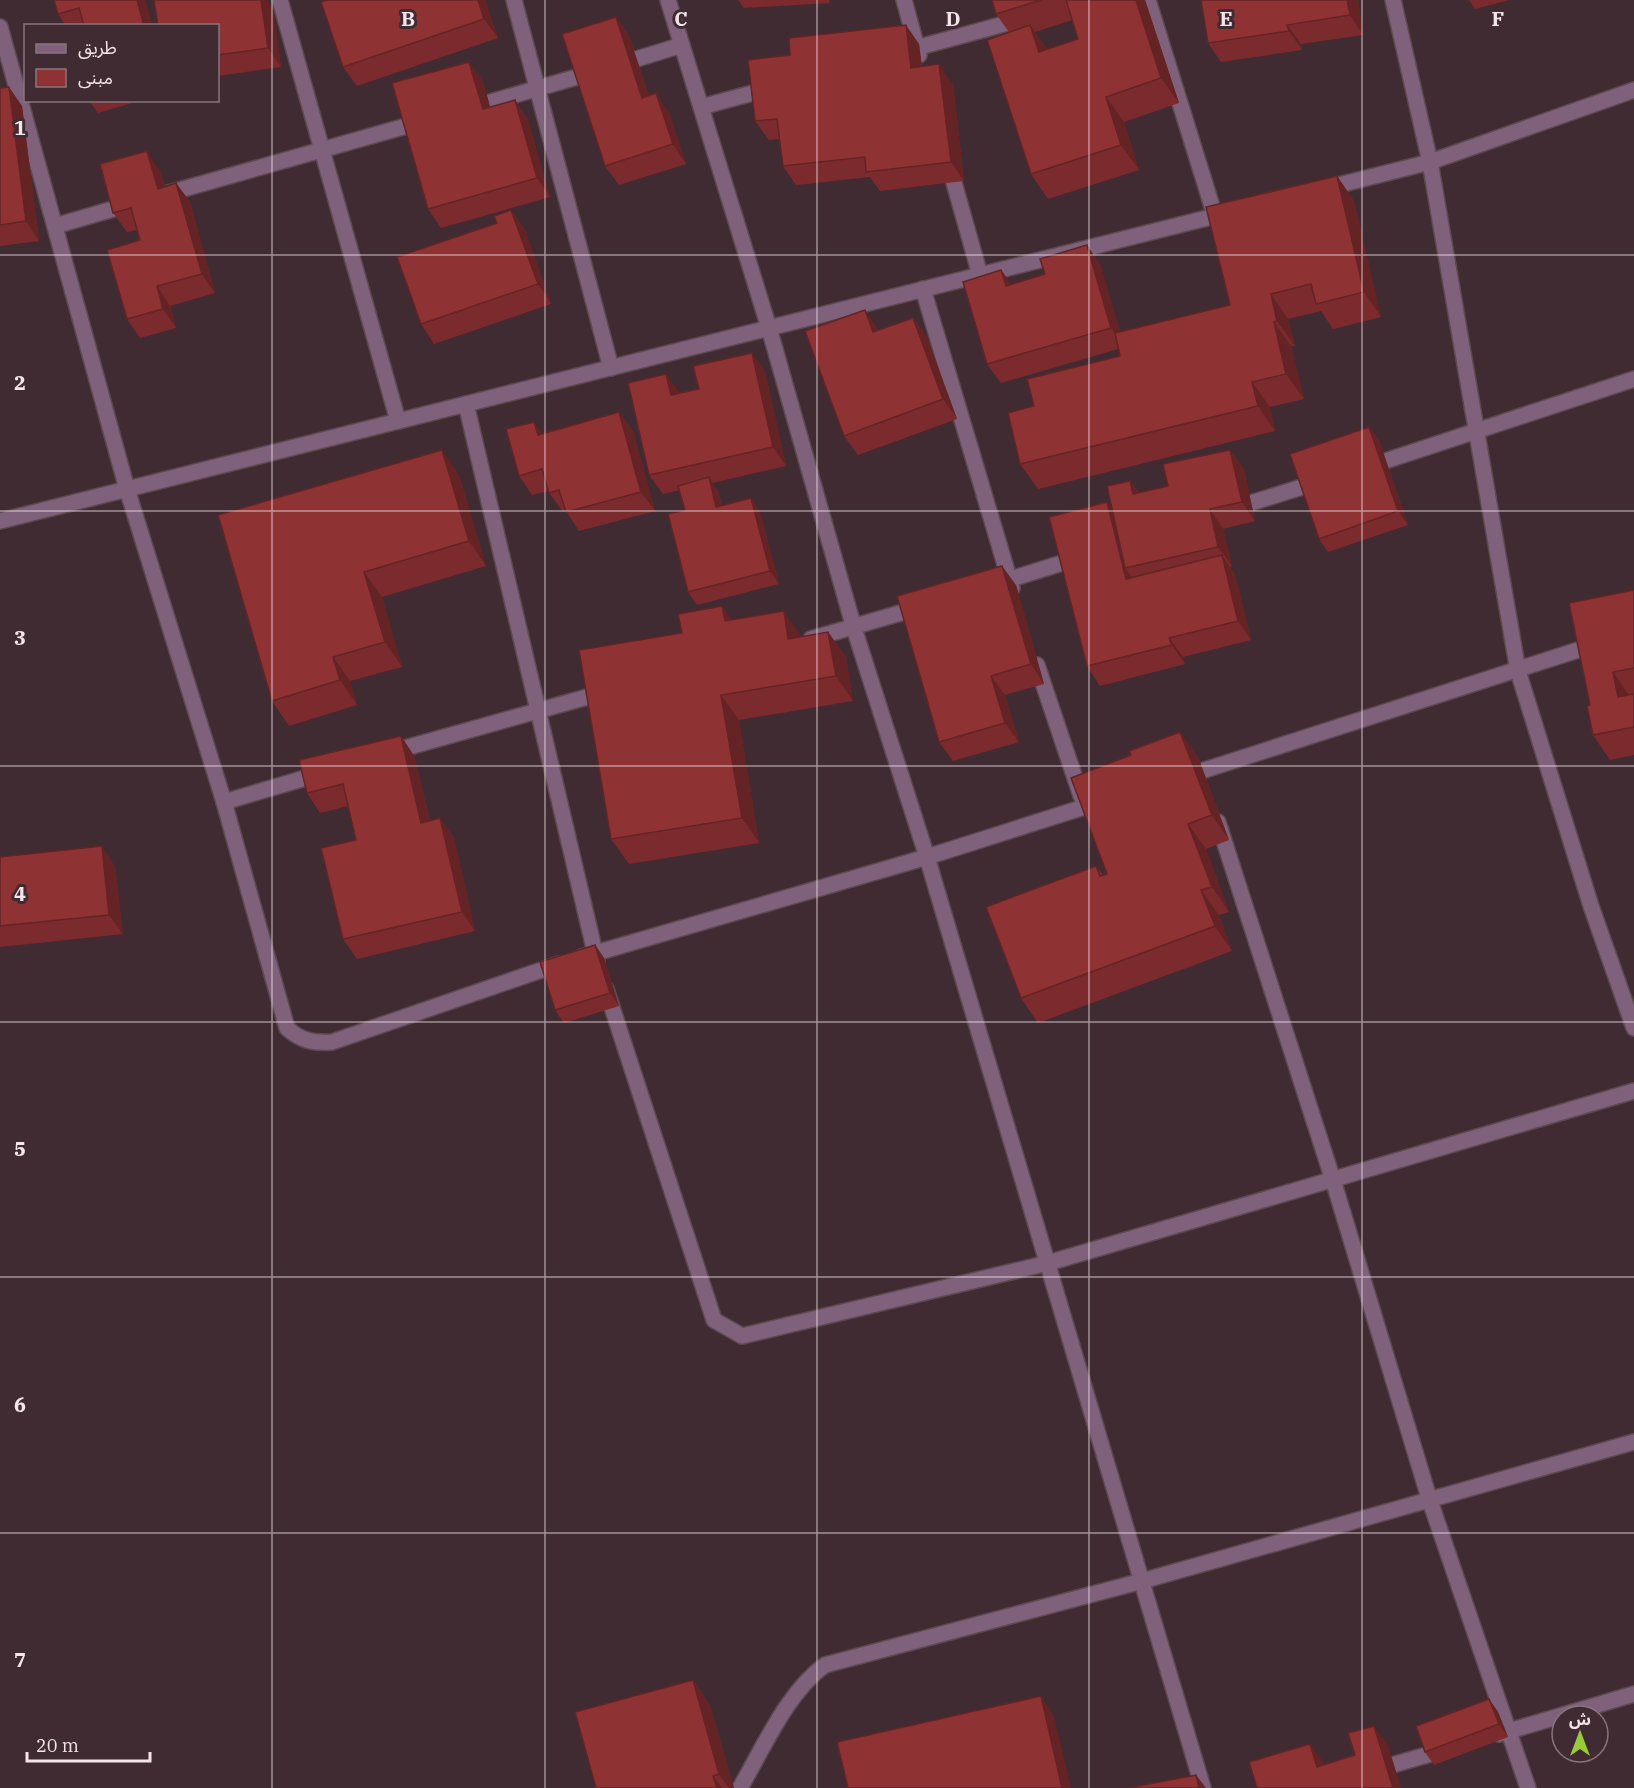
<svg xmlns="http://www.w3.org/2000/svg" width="1634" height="1788" font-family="'IBM Plex Serif','Noto Sans Arabic',serif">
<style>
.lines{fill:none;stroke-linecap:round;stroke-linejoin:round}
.minor-casing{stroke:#5d4950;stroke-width:18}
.minor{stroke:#80617c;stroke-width:15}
.wall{fill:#7b2b2d;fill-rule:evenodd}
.shaded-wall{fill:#642324}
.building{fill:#8f3234;stroke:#642324;stroke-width:1.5}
.grid{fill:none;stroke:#f3e5e9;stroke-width:1.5;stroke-opacity:0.55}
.grid-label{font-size:20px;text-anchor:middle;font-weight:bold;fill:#f3e5e9;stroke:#402b33;stroke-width:6;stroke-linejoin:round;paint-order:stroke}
</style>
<rect width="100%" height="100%" fill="#402b33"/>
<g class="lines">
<defs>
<g id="minor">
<polyline points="280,0 398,421"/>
<polyline points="514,0 611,368"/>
<polyline points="668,0 769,328 854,628 927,857 1203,1788"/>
<polyline points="904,0 919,55"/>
<polyline points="1148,0 1215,216"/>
<polyline points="1393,0 1430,162 1518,671 1591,906 1634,1028"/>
<path d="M0,27L127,489L224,802L287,1028C301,1041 313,1043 332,1042L559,964"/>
<polyline points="901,52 1023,19"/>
<polyline points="617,65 682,45"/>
<polyline points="701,107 771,88"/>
<polyline points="470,108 594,72"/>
<polyline points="949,165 980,275"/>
<polyline points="1323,189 1430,162 1634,90"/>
<polyline points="162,195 424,121"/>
<polyline points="55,226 130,204"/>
<polyline points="923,289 1012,588"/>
<polyline points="466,404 597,961"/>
<polyline points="1367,467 1634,379"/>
<polyline points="1232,509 1321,481"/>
<polyline points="0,521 1227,213"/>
<polyline points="992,585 1078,558"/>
<polyline points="811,639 921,607"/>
<polyline points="1037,665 1081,796"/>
<polyline points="391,752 605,692"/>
<polyline points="1186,776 1634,632"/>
<polyline points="224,802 322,773"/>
<polyline points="1218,822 1333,1180 1429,1498 1528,1788"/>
<polyline points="582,957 927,857 1100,802"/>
<polyline points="606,989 714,1320 742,1336 1048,1263 1634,1091"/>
<polyline points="1499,1734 1634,1694"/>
<polyline points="1375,1770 1444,1750"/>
<path d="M740,1788C763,1749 787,1692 825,1665L1142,1581L1634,1442"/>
</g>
</defs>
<use href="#minor" class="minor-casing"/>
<use href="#minor" class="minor"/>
</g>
<g class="wall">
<polygon points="54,0 145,0 152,26 66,26 58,14"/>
<polygon points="328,0 485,0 498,38 357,86 343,67"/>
<polygon points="738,0 829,0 830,3 744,8"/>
<path d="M992,0H1145L1179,103L1124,122L1139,170L1048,199L1031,174L1009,32L996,14ZM1072,20L1078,39L1047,49L1035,32Z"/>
<polygon points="1201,0 1358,0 1363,35 1301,44 1302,50 1221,62 1208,43"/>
<polygon points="1469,0 1509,0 1475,9"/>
<polygon points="273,9 281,67 218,76 218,26"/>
<polygon points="616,17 629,36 649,96 669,113 686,164 619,185 605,166"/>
<polygon points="919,44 922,66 953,84 964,181 880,191 870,177 796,185 783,166 779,139 769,140 755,121"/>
<polygon points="483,81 490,107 515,100 528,120 550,197 441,228 428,209"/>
<polygon points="0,88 22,106 39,241 0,246"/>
<polygon points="89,100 142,100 98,113"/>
<polygon points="160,171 165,186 176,183 190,202 215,293 170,306 176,328 140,338 127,319 140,240 137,230 127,232 113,213"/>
<polygon points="1337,176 1354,201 1381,317 1333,329 1321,311 1288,319 1295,346 1291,346 1304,399 1270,407 1275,431 1038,489 1020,464 1034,406 1120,356 1118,349 1001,383 987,364 1001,270 1011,284 1100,264 1120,332 1230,305"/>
<polygon points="511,210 525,230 551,304 434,344 421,324 497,223"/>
<polygon points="913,318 927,337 957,419 858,455 844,436 879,330"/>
<polygon points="752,353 765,372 786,466 712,483 718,491 722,506 751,498 760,512 779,584 697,605 688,592 685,510 680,490 663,494 649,475 680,393 699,389"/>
<polygon points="619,412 633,431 655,511 579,531 566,511 563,512 548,491 532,495 519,476 542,433"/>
<polygon points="1379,440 1408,525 1328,552 1319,539"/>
<polygon points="1230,450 1244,469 1255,521 1223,529 1232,566 1230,567 1235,575 1251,640 1183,657 1185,664 1100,686 1087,666 1107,502 1112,510 1130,481 1139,493 1168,486"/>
<polygon points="459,475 486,566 382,597 402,667 350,681 357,705 289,726 272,701 218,515"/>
<polygon points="1016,585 1044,684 1005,695 1019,742 953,761 939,742"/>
<polygon points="1634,590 1634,755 1610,760 1593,735 1590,705"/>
<polygon points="722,606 732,620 801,637 828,632 846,657 853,701 739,720 759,843 629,864 611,839 682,633"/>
<polygon points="401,736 414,756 430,821 440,818 454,838 475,931 357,959 343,939 356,840 348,806 320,813 307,793"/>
<polygon points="1198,757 1229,840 1206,849 1229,912 1219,915 1232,951 1038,1023 1021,998 1096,866 1103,875 1107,874"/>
<polygon points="0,857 115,866 123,934 0,947"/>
<polygon points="595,945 604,958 619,1006 564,1023 555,1010"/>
<polygon points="693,1680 710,1705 734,1788 596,1788"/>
<polygon points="1489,1699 1498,1712 1508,1737 1434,1765 1425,1752"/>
</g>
<g class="shaded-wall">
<polygon points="137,0 145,0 152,26 144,26"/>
<polygon points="261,0 267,0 273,9 281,67 268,48"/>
<polygon points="478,0 485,0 498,38 484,19"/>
<polygon points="1136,0 1145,0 1179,103 1161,78"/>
<polygon points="1347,0 1358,0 1363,35 1350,15"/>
<polygon points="616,17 629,36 656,117 642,98"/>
<polygon points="906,25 919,44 924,87 911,68"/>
<polygon points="1030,25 1048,50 1039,52"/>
<polygon points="1287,25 1301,44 1302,50 1289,31"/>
<polygon points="469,62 483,81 496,128 483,109"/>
<polygon points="939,64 953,84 964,181 951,162"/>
<polygon points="9,87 22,106 39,241 26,221"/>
<polygon points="656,93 669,113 686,164 673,144"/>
<polygon points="1106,97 1124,122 1139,170 1121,145"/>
<polygon points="515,100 528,120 550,197 537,178"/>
<polygon points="147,151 160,171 171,208 158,189"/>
<polygon points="1337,176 1354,201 1381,317 1364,292"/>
<polygon points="176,183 190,202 215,293 202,274"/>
<polygon points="511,210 525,230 551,304 538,284"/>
<polygon points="1087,245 1100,264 1125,347 1111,328"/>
<polygon points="1001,270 1015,289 1006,286"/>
<polygon points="157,286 170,306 176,328 163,309"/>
<polygon points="1271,294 1288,319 1295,346 1277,321"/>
<polygon points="865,310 878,329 887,351 873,332"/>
<polygon points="913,318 927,337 957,419 943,399"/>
<polygon points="1274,322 1291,346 1304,399 1286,374"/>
<polygon points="752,353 765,372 786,466 773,447"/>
<polygon points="666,374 680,393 671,395"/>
<polygon points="1252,382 1270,407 1275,431 1258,406"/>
<polygon points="619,412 633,431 655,511 641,492"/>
<polygon points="534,422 547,441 538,435"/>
<polygon points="1369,427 1379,440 1408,525 1398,511"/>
<polygon points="442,450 459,475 486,566 469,541"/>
<polygon points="1230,450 1244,469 1255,521 1242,502"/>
<polygon points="709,477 718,491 725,520 716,507"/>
<polygon points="1130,481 1143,500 1133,494"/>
<polygon points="751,498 760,512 779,584 770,571"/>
<polygon points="1107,502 1120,522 1125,568 1136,583 1126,579"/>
<polygon points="1210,509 1223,529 1232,566 1218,547"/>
<polygon points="1222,555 1235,575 1251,640 1238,621"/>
<polygon points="1002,566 1016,585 1044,684 1031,664"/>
<polygon points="364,572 382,597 402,667 385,642"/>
<polygon points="722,606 740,631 725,621"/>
<polygon points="784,611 801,636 806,664 788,639"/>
<polygon points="828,632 846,657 853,701 836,676"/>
<polygon points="1169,638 1183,657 1185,664 1172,645"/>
<polygon points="333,657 350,681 357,705 340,680"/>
<polygon points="1613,672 1630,697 1618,697"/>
<polygon points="991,676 1005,695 1019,742 1005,723"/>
<polygon points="721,695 739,720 759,843 742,818"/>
<polygon points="1180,732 1198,757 1229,840 1212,815"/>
<polygon points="401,736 414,756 435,843 421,823"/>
<polygon points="440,818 454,838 475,931 462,912"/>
<polygon points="1188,824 1206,849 1229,912 1212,887"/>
<polygon points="102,846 115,866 123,934 109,915"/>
<polygon points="1201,890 1219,915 1232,951 1215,926"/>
<polygon points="595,945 604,958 619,1006 610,993"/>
<polygon points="693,1680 710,1705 734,1788 729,1788 719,1774"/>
<polygon points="1041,1696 1054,1716 1071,1788 1062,1788"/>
<polygon points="1489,1699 1498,1712 1508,1737 1499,1724"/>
<polygon points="1374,1726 1388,1745 1401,1788 1393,1788"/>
<polygon points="1310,1744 1324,1763 1331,1786 1317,1767"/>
<polygon points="1196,1775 1206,1788 1199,1788"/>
<polygon points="713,1776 722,1788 717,1788"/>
</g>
<g class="building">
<polygon points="54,0 137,0 144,26 84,26 79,8 58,14"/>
<polygon points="154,0 261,0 268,48 218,55 218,26 158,26"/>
<polygon points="328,0 478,0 484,19 343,67 321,2"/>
<polygon points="992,0 1041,0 996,14"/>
<polygon points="1066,0 1136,0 1161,78 1106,97 1121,145 1031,174 987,40 1030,25 1039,52 1078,39"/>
<polygon points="1201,0 1347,0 1350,15 1287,25 1289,31 1208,43"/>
<polygon points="616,17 642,98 656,93 673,144 605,166 562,34"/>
<polygon points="906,25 911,68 939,64 951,162 866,172 865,157 783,166 777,119 755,121 748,60 790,55 789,38"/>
<polygon points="469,62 483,109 515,100 537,178 428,209 392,83"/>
<polygon points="9,87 26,221 0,225 0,88"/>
<polygon points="147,151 158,189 176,183 202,274 157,286 163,309 127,319 107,250 140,240 131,208 113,213 100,164"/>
<polygon points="1337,176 1364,292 1316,304 1311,284 1271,294 1277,321 1274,322 1286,374 1252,382 1258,406 1020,464 1008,413 1034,406 1027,379 1120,356 1115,333 1230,305 1206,207"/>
<polygon points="511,210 538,284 421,324 397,257 497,223 494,216"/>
<polygon points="1087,245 1111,328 987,364 963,282 1001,270 1006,286 1045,274 1040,259"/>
<polygon points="865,310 873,332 913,318 943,399 844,436 805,331"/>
<polygon points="752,353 773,447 649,475 628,383 666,374 671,395 699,389 693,366"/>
<polygon points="619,412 641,492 566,512 559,490 549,493 542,469 519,476 506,429 534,422 538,435"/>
<polygon points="1369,427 1398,511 1319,539 1290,454"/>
<polygon points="442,450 469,541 364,572 385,642 333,657 340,680 272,701 218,515"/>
<polygon points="1230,450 1242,502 1210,509 1218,547 1125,568 1107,486 1130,481 1133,494 1168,486 1163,464"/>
<polygon points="709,477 716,507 751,498 770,571 688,592 668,514 685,510 678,486"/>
<polygon points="1107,502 1126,579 1222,555 1238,621 1169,638 1172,645 1087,666 1049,517"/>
<polygon points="1002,566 1031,664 991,676 1005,723 939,742 897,596"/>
<polygon points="1634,590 1634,668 1613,672 1618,697 1634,694 1634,727 1593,735 1587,706 1590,705 1569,603"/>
<polygon points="722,606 725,621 784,611 788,639 828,632 836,676 721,695 742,818 611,839 579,650 682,633 678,614"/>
<polygon points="1180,732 1212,815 1188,824 1212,887 1201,890 1215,926 1021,998 986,907 1096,866 1100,876 1107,874 1071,778 1131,755 1129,751"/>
<polygon points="401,736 421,823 440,818 462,912 343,939 321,848 356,840 343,784 307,793 299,760"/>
<polygon points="102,846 109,915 0,926 0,857"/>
<polygon points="595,945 610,993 555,1010 540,962"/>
<polygon points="693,1680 719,1774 713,1776 717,1788 596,1788 575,1712"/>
<polygon points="1041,1696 1062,1788 848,1788 837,1742"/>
<polygon points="1489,1699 1499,1724 1425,1752 1416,1726"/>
<polygon points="1374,1726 1393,1788 1257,1788 1249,1762 1310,1744 1317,1767 1355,1755 1348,1733"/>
<polygon points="1196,1775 1199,1788 1128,1788"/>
</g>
<path class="grid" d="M272,0V1788M545,0V1788M817,0V1788M1089,0V1788M1362,0V1788M0,255H1634M0,511H1634M0,766H1634M0,1022H1634M0,1277H1634M0,1533H1634"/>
<g class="grid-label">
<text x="408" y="26">B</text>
<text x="681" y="26">C</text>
<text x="953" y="26">D</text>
<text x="1226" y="26">E</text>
<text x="1498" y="26">F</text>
<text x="20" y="135">1</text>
<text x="20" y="390">2</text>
<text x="20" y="645">3</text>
<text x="20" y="901">4</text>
<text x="20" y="1156">5</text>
<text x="20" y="1412">6</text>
<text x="20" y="1667">7</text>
</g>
<rect x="24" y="24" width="195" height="78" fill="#402b33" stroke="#88757c" stroke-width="1.5"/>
<rect x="36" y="44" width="30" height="9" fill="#80617c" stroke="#88757c" stroke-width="1.5"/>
<text x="78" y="54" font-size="18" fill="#f3e5e9">طريق</text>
<rect x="36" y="69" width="30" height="18" fill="#8f3234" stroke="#88757c" stroke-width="1.5"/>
<text x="78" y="84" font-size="18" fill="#f3e5e9">مبنى</text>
<g transform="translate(1580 1734)"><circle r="28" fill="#402b33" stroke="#88757c" stroke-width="1.5"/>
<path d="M0-4.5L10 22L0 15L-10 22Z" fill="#98cb37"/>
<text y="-9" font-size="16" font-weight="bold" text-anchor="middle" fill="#f3e5e9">ش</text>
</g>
<path d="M27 1752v9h123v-9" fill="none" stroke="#f3e5e9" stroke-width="3"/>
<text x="36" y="1752" font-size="18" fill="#f3e5e9" stroke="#402b33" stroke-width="4.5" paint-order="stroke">20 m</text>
</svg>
